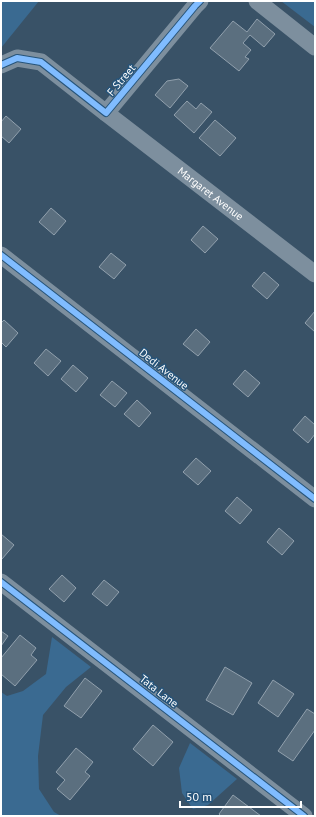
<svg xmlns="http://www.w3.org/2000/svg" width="316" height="817" font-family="'PT Sans',sans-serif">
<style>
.green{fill:#3a6a91}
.building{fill:#5b6f7f;stroke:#91a0ad}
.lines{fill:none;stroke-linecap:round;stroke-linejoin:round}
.street{stroke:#7d8f9e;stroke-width:17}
.cycleway-casing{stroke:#26547a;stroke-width:8}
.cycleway{stroke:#80bcff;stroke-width:6}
.labels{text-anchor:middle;stroke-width:3;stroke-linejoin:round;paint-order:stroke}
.street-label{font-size:11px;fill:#fff;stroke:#26547a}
</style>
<rect width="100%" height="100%" fill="#395267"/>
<g class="green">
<polygon points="1,1 39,1 1,48"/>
<polygon points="281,1 315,1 315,27"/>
<polygon points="52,637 91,667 66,687 43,715 38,756 39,789 54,812 61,816 1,816 1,692 7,696 23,691 46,674"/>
<polygon points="190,743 237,779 208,805 193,809 182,793 179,768"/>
</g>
<g class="building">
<polygon points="257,19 275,34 264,47 250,35 243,43 251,50 245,57 249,59 239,71 210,48 233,21 247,32"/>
<polygon points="179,79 188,86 170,108 155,95 167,81"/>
<polygon points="187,101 196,109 201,103 212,112 194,133 174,115"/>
<polygon points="6,116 21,129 9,143 1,136 1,122"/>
<polygon points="215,120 236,138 220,156 199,138"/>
<polygon points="51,208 66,221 54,235 39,222"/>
<polygon points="203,226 218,239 205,253 191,240"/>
<polygon points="111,253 126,265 114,279 99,267"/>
<polygon points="264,272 279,285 267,299 252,286"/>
<polygon points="315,311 315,332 305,323"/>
<polygon points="4,320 18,333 6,347 1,342 1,323"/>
<polygon points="196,329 210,342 198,356 183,344"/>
<polygon points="46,349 61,361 48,376 34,363"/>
<polygon points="73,365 88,378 76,392 61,379"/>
<polygon points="245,370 260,383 248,397 233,384"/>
<polygon points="112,381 127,393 115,407 100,395"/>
<polygon points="137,400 151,413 139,427 124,414"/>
<polygon points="305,416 315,425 315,434 308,443 293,430"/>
<polygon points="196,458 211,471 198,485 183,472"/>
<polygon points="237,497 252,510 240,524 225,511"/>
<polygon points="279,528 294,541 282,555 267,542"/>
<polygon points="1,534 14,545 2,559 1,558"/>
<polygon points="62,575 76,588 64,602 49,589"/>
<polygon points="104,580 119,592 107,606 92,594"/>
<polygon points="1,631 8,636 1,646"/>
<polygon points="20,635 36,648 31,655 37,660 15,686 1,674 1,658"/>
<polygon points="225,667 252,683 233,715 206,700"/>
<polygon points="85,678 102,691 81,718 64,706"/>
<polygon points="273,680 294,694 278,717 258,703"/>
<polygon points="307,709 315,714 315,730 293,761 278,751"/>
<polygon points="153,725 173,742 153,766 133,749"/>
<polygon points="76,748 93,762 85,772 90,776 70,800 57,789 65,780 56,772"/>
<polygon points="233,795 261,816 221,816 219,814"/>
</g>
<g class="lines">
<g class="street">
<polyline points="257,1 315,47"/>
<polyline points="1,65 17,58 41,62 106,113 195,6 200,1"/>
<path id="s1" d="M106,113L315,274"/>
<polyline points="1,255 315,499"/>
<polyline points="1,582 304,816"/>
</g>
<defs>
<g id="cycleway">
<polyline points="1,65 17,58 41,62 106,113 195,6 200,1"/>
<polyline points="1,255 315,499"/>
<polyline points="1,582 304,816"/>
</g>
</defs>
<use href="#cycleway" class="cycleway-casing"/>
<use href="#cycleway" class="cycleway"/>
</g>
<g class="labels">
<g class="street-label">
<text transform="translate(121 80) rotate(-50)" y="4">F Street</text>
<text dy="4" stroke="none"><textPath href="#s1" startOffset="132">Margaret Avenue</textPath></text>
<text transform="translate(164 369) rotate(38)" y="4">Dedi Avenue</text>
<text transform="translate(159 691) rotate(38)" y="4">Tata Lane</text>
</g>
</g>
<rect width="316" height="817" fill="none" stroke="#ffffff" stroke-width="4"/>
<path d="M180 801v6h121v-6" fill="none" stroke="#ffffff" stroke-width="2"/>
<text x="186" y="801" font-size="12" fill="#ffffff" stroke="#26547a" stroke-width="3" paint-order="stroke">50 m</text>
</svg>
